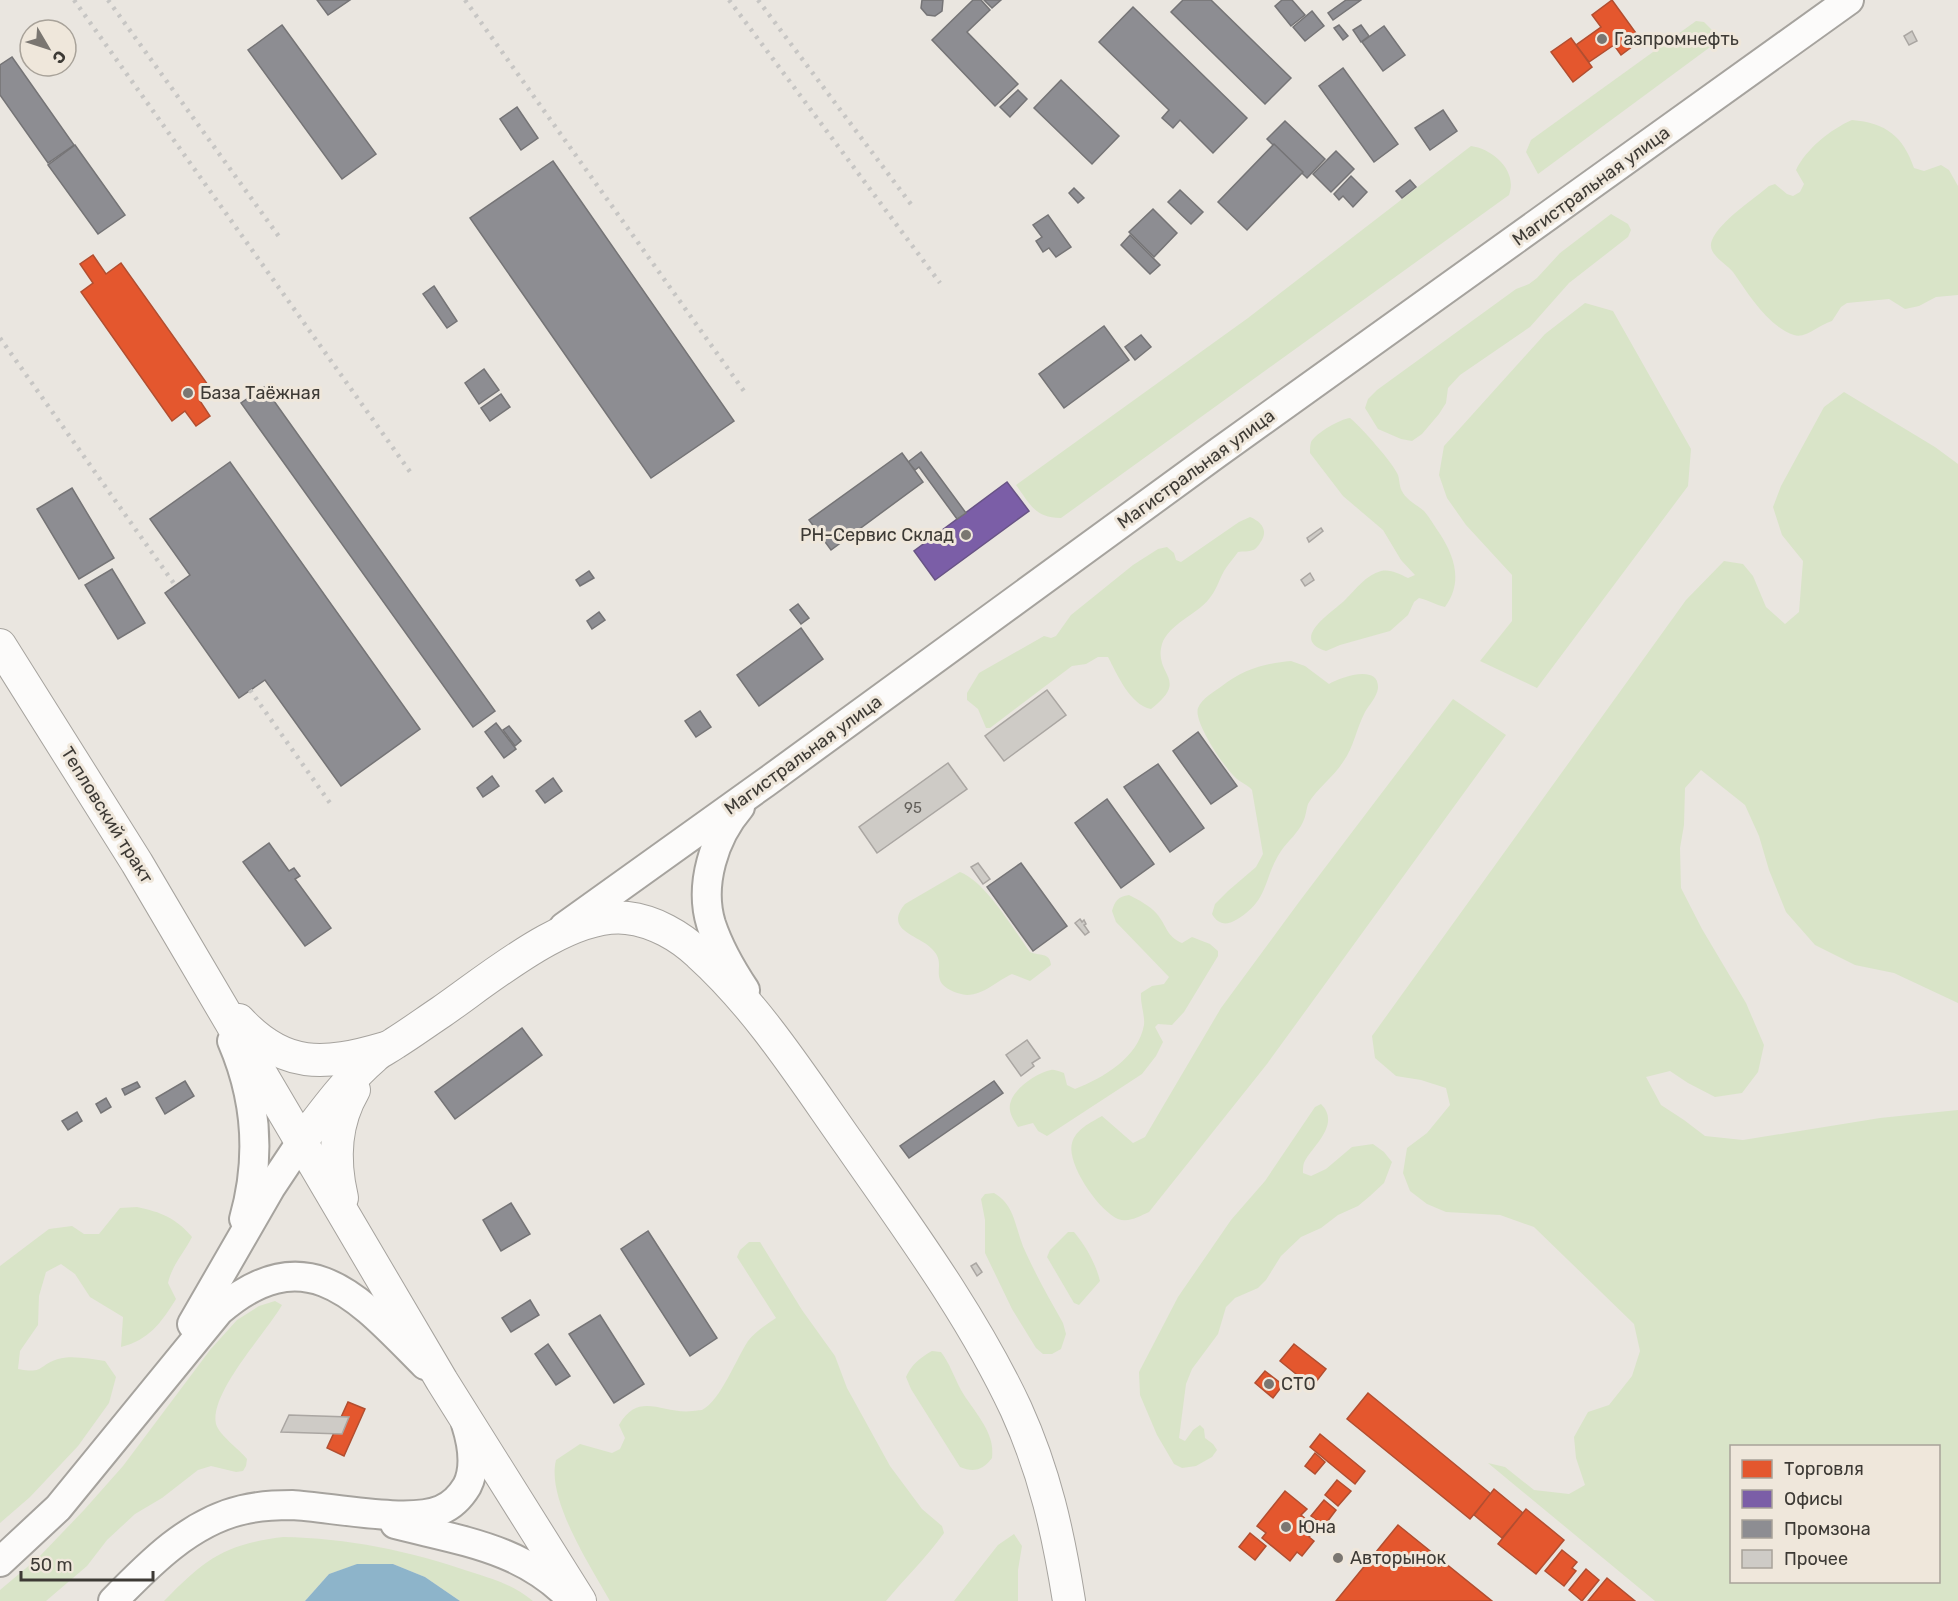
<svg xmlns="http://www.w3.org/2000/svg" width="1958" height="1601" font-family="Rubik,sans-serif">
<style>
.green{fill:#d9e4c8;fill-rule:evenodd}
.water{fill:#8db4ca}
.shops{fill:#e4572e;stroke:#b24e30;stroke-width:1.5}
.offices{fill:#7b5ea7;stroke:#685385;stroke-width:1.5}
.industry{fill:#8d8d92;stroke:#757476;stroke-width:1.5}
.building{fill:#cecbc6;stroke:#aaa6a2;stroke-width:1.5}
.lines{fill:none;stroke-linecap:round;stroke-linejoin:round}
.secondary-casing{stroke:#a6a39e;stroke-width:32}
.primary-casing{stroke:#a6a39e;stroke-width:34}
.secondary{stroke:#fcfbfa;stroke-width:28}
.primary{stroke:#fcfbfa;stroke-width:32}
.rail{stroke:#c7c6c4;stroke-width:4.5;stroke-dasharray:3 6;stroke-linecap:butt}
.poi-dot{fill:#7a7671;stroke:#efe7db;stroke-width:2}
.labels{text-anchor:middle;stroke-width:6;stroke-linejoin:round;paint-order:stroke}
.number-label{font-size:15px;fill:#615e59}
.poi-label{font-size:18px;fill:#3d3a35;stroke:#efe7db;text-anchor:start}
.street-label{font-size:18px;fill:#3d3a35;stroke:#efe7db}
</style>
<rect width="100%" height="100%" fill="#eae6e0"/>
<g class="green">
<polygon points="1696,21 1704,22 1721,39 1538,174 1526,152 1531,140"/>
<path d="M1852,120C1886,123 1903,136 1914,168L1924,171L1941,165L1949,170L1958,186V295L1936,297L1919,306L1905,309L1889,299L1847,303L1841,307L1832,321C1820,324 1806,339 1794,335C1767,326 1748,293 1733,272C1726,263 1706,254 1712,240C1720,221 1754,199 1769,186L1775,184L1787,194L1793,196L1800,192L1804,184L1796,170C1806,149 1831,129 1852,120Z"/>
<path d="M1471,146C1493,149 1518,171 1509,195L1061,518C1035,518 1030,504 1016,485L1248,318Z"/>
<polygon points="1611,214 1628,224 1631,230 1628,237 1569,283 1530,327 1460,375 1448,388 1446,403 1439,414 1422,434 1412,441 1401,439 1378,429 1365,408 1368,399 1377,390 1516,289 1529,284 1537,278 1560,253"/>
<polygon points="1585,303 1613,311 1691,449 1688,486 1537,688 1480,661 1512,621 1512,575 1466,525 1447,498 1439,475 1444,446 1545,334"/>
<path d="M1844,392L1935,447L1958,464V1003L1894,973L1855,965L1815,945L1786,912L1769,870L1759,836L1745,805L1701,770L1685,788L1684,825L1680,848L1681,888L1702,929L1746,1003L1764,1045L1758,1072L1742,1093L1715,1097L1688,1083L1670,1071L1646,1077L1661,1105L1684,1120L1705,1136L1743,1140L1880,1118L1958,1110V1601H1655L1488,1463L1505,1467L1534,1490L1569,1494L1585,1485L1576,1458L1574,1437L1588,1412L1609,1405L1632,1376L1640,1351L1634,1324L1534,1227L1500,1215L1446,1212L1427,1204L1410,1191L1403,1173L1407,1148L1427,1133L1450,1105L1446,1088L1421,1080L1396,1076L1375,1058L1372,1036L1686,600L1724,561L1743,564L1753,576L1766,607L1785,624L1799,612L1803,561L1782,535L1773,507L1781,486L1824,407ZM1732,1446H1938V1582H1732Z"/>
<path d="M1350,418C1361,427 1393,463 1398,475C1400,482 1399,487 1403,493C1408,501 1417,505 1424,511C1430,518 1435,527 1440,534C1455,557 1463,583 1445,607C1435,605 1429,600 1419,598L1414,602L1408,615L1390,631L1340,645L1326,651C1288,639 1333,612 1345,600C1356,589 1366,575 1381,571C1391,569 1399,574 1408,578L1415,575L1401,560L1383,530L1343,496L1310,453C1310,449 1310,446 1311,442C1316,433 1340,419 1350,418Z"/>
<path d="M1250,517C1262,522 1269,531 1260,543C1259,545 1255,550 1253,550C1249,552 1243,551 1238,552C1234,558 1228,564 1224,571C1219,580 1216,591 1209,599C1196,615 1169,624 1162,644C1153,676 1191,678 1151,709C1130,705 1117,674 1108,657H1098L1086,664L1072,666L990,728H986L978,709L967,700V693L979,673L1044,636L1051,638L1056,636L1071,615L1133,565L1158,549L1167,547L1174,553L1176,560L1181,562L1239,522Z"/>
<path d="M1291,661L1305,666L1329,684C1339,678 1379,663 1378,688C1377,697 1369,705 1365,712C1356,729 1354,747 1343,762C1333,778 1317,788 1308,804C1306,810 1306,816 1303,822C1298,833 1288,841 1281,851C1262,880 1270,901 1234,921C1225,926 1217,923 1212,914L1215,904L1228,891L1256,867L1263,854L1252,790C1248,785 1242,783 1237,779C1226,770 1193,722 1198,708C1202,698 1214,692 1222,686C1242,670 1265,663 1291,661Z"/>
<path d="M1453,699L1506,735L1267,1064L1149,1212C1140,1216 1129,1223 1118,1219C1099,1211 1066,1164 1072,1143C1076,1129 1090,1123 1102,1116L1133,1143L1145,1137L1221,1008L1299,902Z"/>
<path d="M960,872C987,883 1013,929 1030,952C1039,956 1050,952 1051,965L1030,981L1012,974C998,980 984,995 967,995C958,994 943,989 940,980C936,969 944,961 932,949C919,935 883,931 905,904Z"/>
<path d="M1129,895C1139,900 1150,906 1157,914C1167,926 1166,936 1182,943L1192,937L1210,944L1218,951V956L1184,1012L1172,1025L1158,1024L1155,1027L1163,1042L1156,1056L1142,1074L1047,1136L1038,1131L1033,1123L1018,1127C1013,1119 1007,1110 1011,1101C1015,1088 1038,1072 1051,1070C1055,1069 1060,1072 1064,1073L1067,1085L1075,1089C1103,1078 1138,1058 1144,1025C1145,1014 1140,1004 1141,993L1152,986L1164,984L1169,977L1116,922L1112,911C1115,900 1118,897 1129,895Z"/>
<path d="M1321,1104C1340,1123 1316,1143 1306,1159C1303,1163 1303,1168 1303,1173L1311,1176L1326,1169L1352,1147L1373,1144L1384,1152L1392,1162L1384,1183L1370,1196L1358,1206L1338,1215L1321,1228L1301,1237L1281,1256L1266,1280L1258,1288L1235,1298L1226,1307L1218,1334L1192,1369L1186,1384L1179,1438L1185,1441L1193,1430L1200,1425L1204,1429L1205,1438L1213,1444L1217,1450L1212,1457L1196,1466L1182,1468L1174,1464L1157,1435L1140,1395L1139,1372L1178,1297L1231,1220L1265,1181L1315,1107Z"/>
<path d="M994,1193C1017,1206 1015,1232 1026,1253C1037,1277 1050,1300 1063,1323L1066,1334L1061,1349L1052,1354H1043L1036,1348L1012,1309L985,1253V1220L981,1199L985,1194Z"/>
<path d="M137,1207C161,1212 176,1218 192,1237C184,1253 172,1265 168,1283L176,1299C161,1323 149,1340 121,1347L123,1317L90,1297L75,1274L61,1264L46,1272L39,1296L38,1325L20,1351L18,1369C45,1374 37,1366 58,1359C72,1355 90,1359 105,1361L116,1377L109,1403L78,1446L30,1497L0,1523V1266L49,1229L72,1226L84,1234H99L120,1208Z"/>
<path d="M1068,1232H1074C1085,1245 1096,1264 1100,1281L1079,1305L1074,1303L1047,1257L1050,1250Z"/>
<path d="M749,1242H760L802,1310L835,1356L847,1388L890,1466L922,1509L942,1526L944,1533C927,1557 905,1578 886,1601H610C591,1567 546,1499 556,1460L580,1444L612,1453L620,1449L625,1438L619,1425C639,1390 663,1415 693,1411C693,1411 701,1410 702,1410C721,1400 736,1359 748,1341C756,1331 766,1325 776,1318L737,1257L740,1250Z"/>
<path d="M275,1301L282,1305C266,1333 209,1393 216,1424C219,1435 239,1449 247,1459L246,1466L243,1471L236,1472L211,1466L198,1470L162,1498L135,1514L107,1540L87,1566L46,1601H0V1590L38,1558L84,1510L123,1466L210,1350L237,1320L259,1306Z"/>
<path d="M932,1351L941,1352C950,1364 954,1377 961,1390C973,1411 996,1432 992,1458C983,1470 974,1473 960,1467L911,1389L906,1377C911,1365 921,1357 932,1351Z"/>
<polygon points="1014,1534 1022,1546 1018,1570 1018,1601 954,1601 998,1545"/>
<path d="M283,1537C347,1538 410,1551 471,1572C496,1580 511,1584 533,1601H460L425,1577L393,1564H358L329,1574L305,1601H164C204,1560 224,1544 283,1537Z"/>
</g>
<polygon class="water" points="357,1564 393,1564 425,1577 460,1601 305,1601 329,1574"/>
<g class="shops">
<polygon points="1612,0 1641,40 1621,55 1614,45 1589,62 1576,45 1601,27 1592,15"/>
<polygon points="1571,38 1592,67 1573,82 1551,52"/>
<polygon points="93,255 106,274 121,263 213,392 200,401 210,416 196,426 185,411 172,421 81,292 93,283 80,264"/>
<polygon points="1294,1344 1326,1369 1312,1387 1280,1361"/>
<polygon points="1265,1371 1283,1385 1273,1398 1255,1383"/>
<polygon points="1368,1393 1491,1494 1470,1519 1347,1419"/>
<polygon points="348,1402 365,1409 344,1456 327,1448"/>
<polygon points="1320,1434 1365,1471 1355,1484 1310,1447"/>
<polygon points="1315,1453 1325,1462 1315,1474 1305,1466"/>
<polygon points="1337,1480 1351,1491 1338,1506 1325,1495"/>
<polygon points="1494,1489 1523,1513 1502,1538 1474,1515"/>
<polygon points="1285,1491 1307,1509 1301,1515 1316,1528 1309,1537 1314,1541 1302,1556 1297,1552 1290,1561 1262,1538 1266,1533 1257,1526"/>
<polygon points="1324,1500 1336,1510 1324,1526 1311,1516"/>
<polygon points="1526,1509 1564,1540 1536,1574 1498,1544"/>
<polygon points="1398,1525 1492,1601 1336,1601"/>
<polygon points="1250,1533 1266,1546 1255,1560 1239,1547"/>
<polygon points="1562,1550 1577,1562 1572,1568 1576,1571 1564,1586 1545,1571"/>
<polygon points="1586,1569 1599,1580 1582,1601 1569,1590"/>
<polygon points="1607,1578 1635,1601 1588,1601"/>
</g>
<polygon class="offices" points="1007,482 1029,511 935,580 914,551"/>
<g class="industry">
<polygon points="317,0 350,0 328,15"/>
<polygon points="922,0 943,0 942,11 935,16 927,15 921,8"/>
<polygon points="973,0 981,0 990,10 967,32 1018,84 995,106 932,40"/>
<polygon points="984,0 1001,0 992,8"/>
<polygon points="1183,0 1211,0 1291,78 1265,104 1171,12"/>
<polygon points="1282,0 1292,0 1305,15 1291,26 1275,6"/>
<polygon points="1346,0 1361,0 1333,20 1328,13"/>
<polygon points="1133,7 1247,118 1213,153 1180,120 1173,128 1162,118 1169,110 1099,42"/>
<polygon points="1312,11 1324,26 1305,41 1293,27"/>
<polygon points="282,25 376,154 342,179 248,50"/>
<polygon points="1339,25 1348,36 1343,40 1334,28"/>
<polygon points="1361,25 1369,36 1361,42 1353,30"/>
<polygon points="1384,26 1405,55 1383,71 1362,42"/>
<polygon points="12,57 74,145 48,163 0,95 0,65"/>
<polygon points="1343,68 1398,144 1374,162 1319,86"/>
<polygon points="1061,80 1119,136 1092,164 1034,108"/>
<polygon points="1018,90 1027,99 1010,117 1000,107"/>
<polygon points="517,107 538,138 521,150 500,119"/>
<polygon points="1443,110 1457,131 1430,150 1415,128"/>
<polygon points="1285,121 1325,159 1307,178 1267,139"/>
<polygon points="1274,144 1303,172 1247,230 1218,202"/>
<polygon points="75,145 125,215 98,234 48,165"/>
<polygon points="1336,151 1354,169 1331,192 1313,174"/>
<polygon points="553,161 734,421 651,478 470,218"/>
<polygon points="1351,176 1367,192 1353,207 1343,196 1339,200 1334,194"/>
<polygon points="1410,180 1416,187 1402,198 1396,191"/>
<polygon points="1074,188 1084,198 1078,203 1069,193"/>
<polygon points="1180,190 1203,212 1191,224 1168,202"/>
<polygon points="1153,209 1177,233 1154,257 1129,232"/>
<polygon points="1048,215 1071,247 1056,257 1049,248 1043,252 1036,241 1042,237 1033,225"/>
<polygon points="1130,235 1160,265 1150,274 1121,245"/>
<polygon points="434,286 457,321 447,328 423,294"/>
<polygon points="1104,326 1129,360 1064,408 1039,374"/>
<polygon points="1141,335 1151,347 1135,360 1125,347"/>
<polygon points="484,369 499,390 479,404 465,383"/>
<polygon points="264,387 495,711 473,727 241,403"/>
<polygon points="501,394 510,407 490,421 481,408"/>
<polygon points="921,452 966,513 957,519 919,467 915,470 908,462"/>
<polygon points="902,453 923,482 831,550 809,520"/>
<polygon points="230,462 420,729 341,786 265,680 239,698 165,593 190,575 150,519"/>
<polygon points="72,488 114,558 79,579 37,509"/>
<polygon points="112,569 145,623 118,639 85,585"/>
<polygon points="589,571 594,578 580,586 576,580"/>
<polygon points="798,604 809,618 801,624 790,610"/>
<polygon points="599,612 605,620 592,629 587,621"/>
<polygon points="801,628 823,659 759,706 737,675"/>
<polygon points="700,711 711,727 696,737 685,721"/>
<polygon points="496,723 516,749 504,758 485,732"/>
<polygon points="509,726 521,741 515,746 503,730"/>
<polygon points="1198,732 1237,786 1211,804 1173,751"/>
<polygon points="1158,764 1204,828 1170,852 1124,787"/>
<polygon points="492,776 499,786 483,797 477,788"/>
<polygon points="553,778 562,791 545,803 536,791"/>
<polygon points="1107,799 1154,864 1121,888 1075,823"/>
<polygon points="269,843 289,871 294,868 300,876 295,879 331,928 305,946 243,862"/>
<polygon points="1021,863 1067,926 1033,951 987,887"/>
<polygon points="522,1028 542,1055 455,1119 435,1092"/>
<polygon points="185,1081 194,1096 165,1114 156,1098"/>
<polygon points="994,1081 1003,1093 909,1158 900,1146"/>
<polygon points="137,1082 140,1087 125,1095 122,1089"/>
<polygon points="106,1098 111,1107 101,1113 96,1104"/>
<polygon points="77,1112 82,1121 68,1130 62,1121"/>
<polygon points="511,1203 530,1234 501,1251 483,1220"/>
<polygon points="648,1231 717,1338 690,1356 621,1249"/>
<polygon points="530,1300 539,1315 511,1332 502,1318"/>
<polygon points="600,1315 644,1384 614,1403 569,1334"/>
<polygon points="548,1344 570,1376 556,1385 535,1354"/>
</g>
<g class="building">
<polygon points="1912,31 1917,41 1909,45 1904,36"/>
<polygon points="1321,528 1323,531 1309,542 1307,538"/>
<polygon points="1310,573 1314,580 1305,586 1301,580"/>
<polygon points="1047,690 1066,715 1004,761 985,736"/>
<polygon points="948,763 967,789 877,853 859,827"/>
<polygon points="978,863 990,879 983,884 971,867"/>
<polygon points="1080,919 1082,922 1084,920 1086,924 1084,925 1089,932 1085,935 1075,923"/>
<polygon points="1027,1040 1040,1058 1032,1063 1034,1066 1021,1076 1006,1055"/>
<polygon points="976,1263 982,1272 977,1276 971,1266"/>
<polygon points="289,1415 349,1417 342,1434 281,1432"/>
</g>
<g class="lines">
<defs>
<g id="secondary">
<path d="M740,807C714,837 699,885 711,924C719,948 731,969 745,990"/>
<polyline points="564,927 765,783 1216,454 1849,0"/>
<path d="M232,1041C257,1099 261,1159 244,1219"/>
<polyline points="192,1324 271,1187 301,1142"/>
<path d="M395,1524C461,1541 524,1548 573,1601"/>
<path d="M0,1562L58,1508L219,1311C308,1234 361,1301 425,1365"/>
<path d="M113,1601C149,1564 190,1522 242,1510C258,1506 275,1505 292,1505C330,1507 408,1524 441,1510C453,1505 461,1496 467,1486C477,1466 472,1443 466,1424"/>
</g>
<g id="primary">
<polyline points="0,645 137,863 442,1381 580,1601"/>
<path d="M239,1020C284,1069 324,1066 385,1048"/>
<path d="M301,1142C323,1113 346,1081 374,1057C380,1051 388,1048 395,1043C411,1033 426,1022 441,1012C489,979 568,911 627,918C654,921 680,936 699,954C758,1007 804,1080 850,1145C909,1230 972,1315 1016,1409C1045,1473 1058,1532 1069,1601"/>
<path d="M342,1198C333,1160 334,1124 354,1090"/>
</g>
</defs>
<use href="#secondary" class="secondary-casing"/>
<use href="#primary" class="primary-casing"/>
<use href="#secondary" class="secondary"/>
<use href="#primary" class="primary"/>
<g class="rail">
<polyline points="74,0 413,476"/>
<polyline points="108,0 280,238"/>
<polyline points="465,0 746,394"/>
<polyline points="729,0 940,283"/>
<polyline points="758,0 913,207"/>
<polyline points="0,338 175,585"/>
<polyline points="250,690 330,803"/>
</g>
</g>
<g class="poi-dot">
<circle cx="1602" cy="39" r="6"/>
<circle cx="188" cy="393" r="6"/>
<circle cx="966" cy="535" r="6"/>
<circle cx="1269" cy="1384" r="6"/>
<circle cx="1286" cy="1527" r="6"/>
<circle cx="1338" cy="1558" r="6"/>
</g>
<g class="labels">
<g class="number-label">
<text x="913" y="813">95</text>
</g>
<g class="poi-label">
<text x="1614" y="45">Газпромнефть</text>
<text x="200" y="399">База Таёжная</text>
<text x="954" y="541" text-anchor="end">РН-Сервис Cклад</text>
<text x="1281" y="1390">СТО</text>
<text x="1298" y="1533">Юна</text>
<text x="1350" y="1564">Авторынок</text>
</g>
<g class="street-label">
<text transform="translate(1591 186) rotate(-36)" y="6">Магистральная улица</text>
<text transform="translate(1196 469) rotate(-36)" y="6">Магистральная улица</text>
<text transform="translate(803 755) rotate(-36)" y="6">Магистральная улица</text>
<text transform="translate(107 815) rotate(58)" y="6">Тепловский тракт</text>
</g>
</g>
<rect x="1730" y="1445" width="210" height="138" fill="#efe7db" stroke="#a8a299" stroke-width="1.5"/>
<rect x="1742" y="1460" width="30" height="18" fill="#e4572e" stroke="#a8a299" stroke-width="1.5"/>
<text x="1784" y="1475" font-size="18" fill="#3d3a35">Торговля</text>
<rect x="1742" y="1490" width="30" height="18" fill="#7b5ea7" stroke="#a8a299" stroke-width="1.5"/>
<text x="1784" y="1505" font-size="18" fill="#3d3a35">Офисы</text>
<rect x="1742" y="1520" width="30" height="18" fill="#8d8d92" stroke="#a8a299" stroke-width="1.5"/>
<text x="1784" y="1535" font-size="18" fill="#3d3a35">Промзона</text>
<rect x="1742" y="1550" width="30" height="18" fill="#cecbc6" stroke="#a8a299" stroke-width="1.5"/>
<text x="1784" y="1565" font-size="18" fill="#3d3a35">Прочее</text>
<g transform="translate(48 48) rotate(129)"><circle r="28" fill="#efe7db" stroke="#a8a299" stroke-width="1.5"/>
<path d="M0-4.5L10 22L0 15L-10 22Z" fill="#7a7671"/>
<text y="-9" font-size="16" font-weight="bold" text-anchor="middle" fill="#3d3a35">С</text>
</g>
<path d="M21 1571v9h132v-9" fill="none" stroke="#3d3a35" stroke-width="3"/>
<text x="30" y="1571" font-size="18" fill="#3d3a35" stroke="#efe7db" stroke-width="4.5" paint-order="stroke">50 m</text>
</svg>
